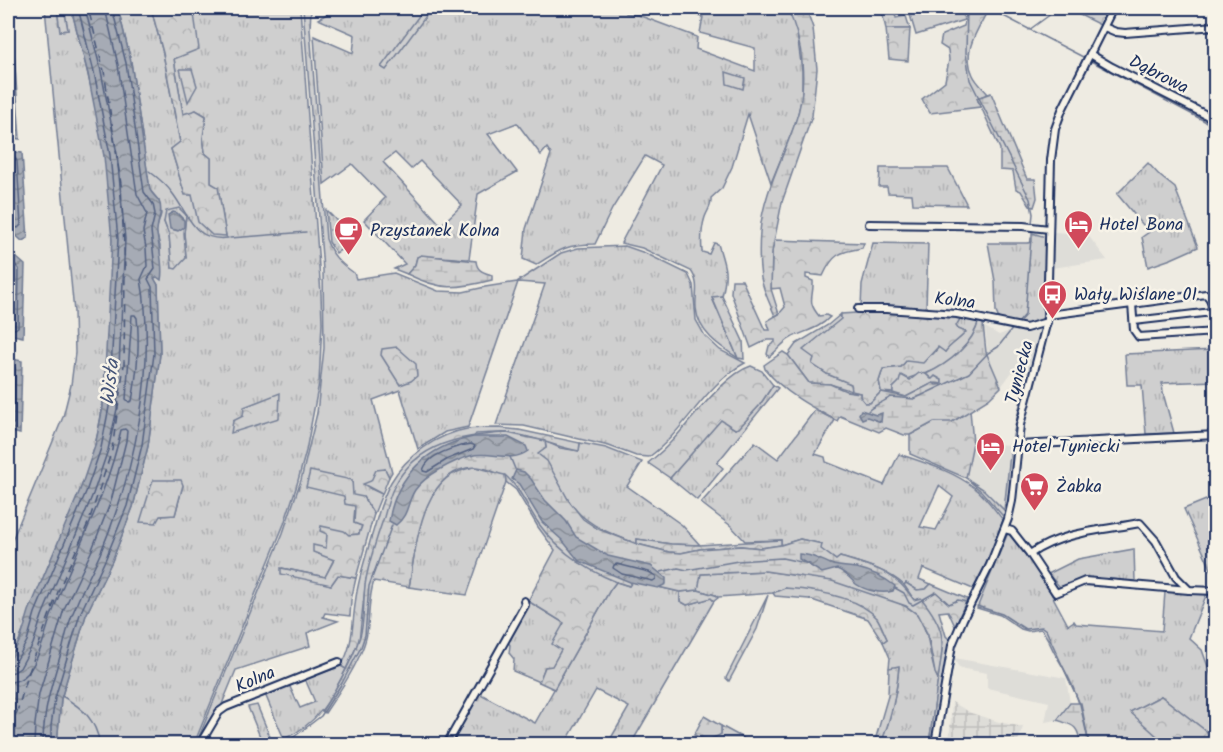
<svg xmlns="http://www.w3.org/2000/svg" width="1223" height="752" font-family="Kalam,sans-serif">
<style>
.built{fill:#deddd8}
.industrial{fill:url(#industrial-grid)}
.grass{fill:url(#grass-tufts);stroke:#757f96;stroke-width:1.5;fill-rule:evenodd}
.forest{fill:url(#forest-crowns);stroke:#757f96;stroke-width:1.5}
.wetland{fill:url(#wetland-marsh);stroke:#757f96;stroke-width:1.5}
.pitch{fill:#cfcfcf;stroke:#757f96;stroke-width:1.5}
.water{fill:url(#water-waves);stroke:#6e7992;stroke-width:1.5}
.lines{fill:none;stroke-linecap:round;stroke-linejoin:round}
.shore{stroke:#536181;stroke-width:1.5}
.stream{stroke:#6e7992;stroke-width:1.5}
.ferry{stroke:#455478;stroke-width:1.5;stroke-dasharray:8 6;stroke-linecap:butt}
.minor-casing{stroke:#1b2f5e;stroke-width:10}
.minor{stroke:#f7f3e8;stroke-width:6}
.labels{text-anchor:middle;stroke-width:5;stroke-linejoin:round;paint-order:stroke}
.street-label{font-size:18px;fill:#1b2f5e;stroke:#f7f3e8}
.poi-label{font-size:18px;fill:#1b2f5e;stroke:#f7f3e8;text-anchor:start}
.water-label{font-size:20px;font-style:italic;fill:#455478;stroke:#f7f3e8}
</style>
<defs>
<pattern id="industrial-grid" width="8" height="8" patternUnits="userSpaceOnUse" patternTransform="scale(1.5)"><rect width="8" height="8" fill="#deddd8"/><path d="M0 4h8M4 0v8" fill="none" stroke="#bebebc"/></pattern>
<pattern id="grass-tufts" width="24" height="20" patternUnits="userSpaceOnUse" patternTransform="scale(1.5)"><rect width="24" height="20" fill="#cfcfcf"/><path d="M3 7l-1-3M5 7V3M7 7l1-3M15 17l-1-3M17 17v-4M19 17l1-3" fill="none" stroke="#b1b2b4"/></pattern>
<pattern id="forest-crowns" width="20" height="18" patternUnits="userSpaceOnUse" patternTransform="scale(1.5)"><rect width="20" height="18" fill="#cfcfcf"/><path d="M2 6a3 3 0 1 1 6 0M12 15a3 3 0 1 1 6 0" fill="none" stroke="#b1b2b4"/></pattern>
<pattern id="wetland-marsh" width="20" height="14" patternUnits="userSpaceOnUse" patternTransform="scale(1.5)"><rect width="20" height="14" fill="#cfcfcf"/><path d="M1 5h8M5 5V1M11 12h8M15 12V8" fill="none" stroke="#b1b2b4"/></pattern>
<pattern id="water-waves" width="16" height="10" patternUnits="userSpaceOnUse" patternTransform="scale(1.5)"><rect width="16" height="10" fill="#a6abb5"/><path d="M0 5q4-4 8 0t8 0" fill="none" stroke="#868c96"/></pattern>
</defs>
<rect width="100%" height="100%" fill="#eeebe2"/>
<filter id="ink" filterUnits="userSpaceOnUse"><feTurbulence type="fractalNoise" baseFrequency=".0167" numOctaves="2"/><feDisplacementMap in="SourceGraphic" scale="12" xChannelSelector="R" yChannelSelector="G"/><feConvolveMatrix kernelMatrix="1 2 1 2 8 2 1 2 1" color-interpolation-filters="sRGB"/></filter>
<g filter="url(#ink)">
<g class="built">
<polygon points="1053,232 1087,234 1107,260 1052,268"/>
<polygon points="985,327 999,335 1015,329 1042,329 1027,377 1012,372 1001,387 988,357"/>
<polygon points="973,443 1011,445 1004,511 983,489 966,478"/>
<polygon points="954,658 1066,678 1070,703 1057,720 1045,722 1049,702 987,688 987,673 959,668"/>
</g>
<polygon class="industrial" points="952,702 971,713 999,722 1023,727 1017,744 949,744"/>
<g class="grass">
<path d="M45,8H57L60,31L68,30L64,8H71C91,83 111,162 112,241C113,269 109,298 108,327C106,366 105,406 95,445C84,490 62,533 44,576C32,606 23,636 8,664V550L63,417L71,385L75,353L74,312Z"/>
<path d="M118,8H151L163,53L180,142L171,149L185,194L192,195L226,236L218,188L211,183V158L205,153L203,137L206,116L196,110L183,115L174,58L194,14L186,16L184,8H300L321,294L322,323L319,383L306,451L296,488L284,524L194,744H128L115,740V744H57L61,699L86,615L112,561L133,507L148,446L160,354L158,285L154,278L156,277L160,264V246L156,231L161,214L159,201L150,190L131,62ZM186,215L184,233L186,258L172,268L169,235L164,222ZM183,485L175,515L160,516Z"/>
<path d="M303,8H331L327,9H311L310,29L326,239C332,256 340,263 354,273L356,279L394,273L438,291L463,292L485,287L517,282L561,253L578,248L625,246L645,253L688,274L693,285L696,320L705,336L720,350L745,363C705,384 685,431 649,457L636,456L609,446L524,426L496,425L545,284L518,282L468,427L445,432L418,449L400,390L373,400L392,472L389,477L385,469L369,488L382,494L374,514L363,497L344,496L355,506L354,523L362,526L359,534L349,535L327,534L326,548L334,559L325,577L282,568L331,585L338,575L356,578L351,600L350,616L325,613L323,617L338,621L307,633L310,646L236,670L220,709L198,744H196L283,533L301,480L317,413L324,348L323,270Z"/>
<path d="M337,8H626V13L638,15L697,37L696,49L755,71V48L700,33L703,17L676,8H787L796,26L802,71V97L796,122L771,183L748,114L732,167L722,188L711,198C712,206 708,209 705,217C701,229 701,240 702,252L709,254L714,243L718,244C725,267 728,272 722,296L712,298L738,358C719,346 698,332 696,308C695,295 700,283 691,271L642,248L621,243L662,165L645,156L612,209L595,244C567,244 559,250 536,265L523,259L526,229L551,154L547,148L541,155L517,123L488,134L517,172L478,194L469,259C458,259 424,254 417,257L415,265L407,274L394,269L405,264L364,220L385,198L352,164L324,184L314,36L353,53L355,35L318,19ZM395,153L411,169L420,161L462,205L441,225L383,162Z"/>
<polygon points="881,8 893,8 896,18 906,16 910,29 886,29"/>
<polygon points="1148,163 1160,176 1175,188 1198,247 1171,259 1148,267 1142,237 1149,232 1117,194"/>
<polygon points="880,168 948,168 967,205 913,204 912,194 888,193 887,187 879,187"/>
<polygon points="326,210 347,231 339,236 347,246 336,253 329,242"/>
<polygon points="1032,233 1046,237 1043,317 1040,322 1029,325 1002,321 999,319 996,312 995,281 988,243 1028,243 1032,242"/>
<polygon points="873,243 928,244 926,308 861,307 862,284"/>
<polygon points="841,314 841,319 812,363 827,374 852,384 852,391 830,384 809,383 788,355 796,344 828,325"/>
<path d="M961,317L979,320C974,342 949,367 927,373C915,376 902,379 893,388V393L881,392L879,381L883,369L901,367L906,361L933,354L939,347L945,352C951,343 958,342 965,332L958,329L956,326Z"/>
<polygon points="1215,350 1215,381 1162,383 1163,393 1174,433 1146,434 1142,385 1127,385 1125,354"/>
<polygon points="773,385 778,388 717,463 723,468 697,500 670,478 721,419 735,429 759,406"/>
<polygon points="1023,391 1015,450 1013,451 1014,456 1006,516 1002,515 982,492 966,478 983,489 1004,510 1011,445"/>
<path d="M815,410L835,420L815,454L825,457L826,462L884,485L899,454C925,463 953,471 975,488C986,497 994,509 1003,520L988,562L973,589L923,568L919,579L931,584L926,589L917,590L906,583L904,585C886,569 863,564 840,557L836,560L820,549L822,544L800,539L781,545V540L745,541L731,526L701,503L755,442L778,459ZM939,486L953,497L936,530L920,527Z"/>
<path d="M545,441L560,448L579,451L580,443L606,448L642,462L627,486L682,525L700,545L671,544L637,539V544C610,533 584,525 568,500C558,484 552,466 537,454L546,448Z"/>
<path d="M473,467C485,468 494,474 505,474L506,482L467,595L409,587C416,550 417,498 451,475C458,471 466,469 473,467Z"/>
<polygon points="1206,500 1215,520 1215,578 1184,509"/>
<path d="M1009,534L1040,573L1068,625L1074,621L1076,624L1162,631L1165,592L1207,593L1189,638L1202,650L1215,686V738L1161,696L1131,712L1166,744H1089C1082,710 1076,687 1057,657C1051,648 1049,638 1041,629L1028,631L1021,629L1000,615L977,608L1007,535Z"/>
<polygon points="1134,549 1135,582 1088,578 1060,587 1048,574 1078,559"/>
<path d="M765,571C786,574 808,577 829,580C847,583 910,603 919,617C932,638 928,660 938,679L929,744H881C891,718 897,695 899,667L889,668L890,658L883,642L887,639L877,618L785,588L773,593L718,597L715,595L698,590L700,574Z"/>
<polygon points="632,581 680,592 680,601 687,605 711,598 714,601 631,744 622,744 611,738 629,707 596,690 565,744 449,744 477,692 535,723 610,590 616,582 629,586"/>
<polygon points="768,595 757,629 729,681 726,678"/>
<polygon points="528,601 564,623 561,650 552,667 545,667 539,682 513,671 514,659 509,653 510,645 507,641"/>
<path d="M341,666L346,669C330,701 317,724 284,739L265,694L289,685L300,708L315,702L305,679Z"/>
<polygon points="257,705 273,744 263,744 248,707"/>
<polygon points="721,726 754,744 697,744 700,738 714,738 721,734"/>
</g>
<g class="forest">
<polygon points="57,8 64,8 68,30 60,31"/>
<polygon points="151,8 184,8 186,15 194,14 199,49 174,59 183,114 196,110 206,116 203,137 205,153 211,158 211,183 218,187 226,236 212,235 198,222 192,195 185,195 171,149 180,142 163,53"/>
<path d="M967,8H989C979,28 961,51 973,75C976,82 983,88 988,94L977,98L980,107L930,113L922,99L945,81L949,60L948,50L940,45L942,35L964,26Z"/>
<polygon points="1066,8 1108,8 1100,25"/>
<polygon points="424,9 429,12 386,70 381,67"/>
<polygon points="886,29 910,29 908,61 889,59"/>
<polygon points="180,69 192,69 197,86 188,102"/>
<polygon points="726,72 745,78 743,89 727,84"/>
<polygon points="179,208 186,215 184,233 186,258 176,269 172,268 169,235 164,222 166,211"/>
<path d="M774,240L864,243L862,248C839,252 833,254 823,276L806,274V278L813,281C814,298 806,300 819,316L826,315L830,317C819,329 804,331 791,338C783,342 776,352 769,357L767,354L769,346L775,342V340H767L751,348L731,293L732,280H742L765,330H770L767,321L779,314L785,307L780,288L771,289L772,252Z"/>
<polygon points="722,296 743,341 744,359 738,358 712,297"/>
<path d="M888,311L961,317L956,326L958,329L966,332C959,340 951,344 945,352L938,347L923,363L906,361L901,367L883,369L879,381L881,392L870,403H865L860,397V393L852,391L851,384L827,374L812,364L814,358L803,350L841,319V314Z"/>
<polygon points="397,347 416,364 417,376 411,381 400,385 381,355 382,349"/>
<path d="M751,366L762,371L773,385L759,406L739,428L735,429L721,420L670,478L648,463C655,457 663,451 669,444C691,422 723,375 751,366Z"/>
<polygon points="919,373 926,374 931,379 935,376 942,380 942,384 933,383 906,397 893,393 893,388 899,382 901,375 910,380"/>
<polygon points="280,393 279,418 231,433 233,421 243,416 244,407"/>
<polygon points="970,410 973,443 966,478 910,454 910,435 934,422 957,419"/>
<path d="M499,428L519,430L580,443L579,451C555,447 534,436 509,433C499,432 487,434 476,434L366,579L359,641L346,669L341,666C353,646 352,627 355,605C357,582 365,560 371,538C377,520 381,499 391,482C406,456 438,434 467,429C478,428 489,428 499,428Z"/>
<polygon points="385,469 389,477 382,494 363,484 371,481 376,470"/>
<polygon points="310,471 352,480 353,495 363,497 374,514 356,578 338,575 331,585 281,574 281,568 325,577 334,560 313,552 313,545 326,548 327,534 320,531 321,526 344,531 349,535 359,534 362,526 354,523 355,506 345,504 344,496 306,487"/>
<polygon points="505,474 517,485 540,525 578,562 616,582 610,590 554,689 539,682 545,667 552,666 561,650 552,644 564,623 528,601 555,550 538,527 516,490 506,482"/>
<polygon points="153,480 181,480 183,485 175,515 160,516 156,523 140,522"/>
<polygon points="637,539 671,544 699,545 781,540 781,545 761,548 741,546 700,549 681,553 669,552 637,544"/>
<polygon points="906,583 917,590 926,589 931,584 967,599 955,626 948,611 939,612 946,636 950,640 932,744 929,744 943,642 904,585"/>
<path d="M785,588C812,590 858,596 877,618C881,624 884,633 887,639L883,642L868,619L809,599L775,596L773,593Z"/>
<polygon points="698,590 715,595 718,598 714,601 711,598 687,605 680,601 680,592"/>
<path d="M899,666C897,694 891,718 881,744H874L888,696L889,668Z"/>
<polygon points="1161,696 1215,738 1215,744 1166,744 1130,712"/>
<path d="M704,716L721,726V734C712,740 703,740 694,735Z"/>
</g>
<g class="wetland">
<path d="M787,8H806L813,28L817,69L812,116L782,202L772,252L771,289L779,314L775,316C770,304 763,290 761,278C759,264 759,246 760,232C763,193 783,159 795,123C808,87 804,42 787,8Z"/>
<polygon points="991,93 1027,179 1035,179 1037,198 1034,207 1030,206 1021,191 1016,189 1013,171 1000,170 1000,149 977,98"/>
<path d="M421,255L476,261C477,271 483,272 492,275V280C457,289 441,291 407,274L415,265L417,257Z"/>
<path d="M979,320L983,324L986,352L1001,387L989,399L952,422H934L910,435H904L886,428L879,432L840,416L837,421C811,407 783,392 765,369L764,365L783,352L788,355L809,383L830,384L846,391L860,393V397L865,403H870L881,392L906,397L933,383L936,385L942,384V380L935,376L932,379L926,374C948,364 973,345 979,320Z"/>
<path d="M507,433L545,441L546,448L538,454L547,461L569,501L583,519L598,529L637,544L669,552L681,553L700,549L741,546L761,548L781,545L800,539L822,544L821,549L836,560L840,557C873,567 894,570 914,600L921,598C947,630 944,640 938,679L935,673L928,635L917,614L906,606L832,581L765,571L701,574L698,590L680,592L633,581L629,586C595,576 559,553 539,524C527,507 521,489 505,475C494,474 486,466 474,467C421,470 416,548 409,587L374,581C368,598 370,615 367,633C364,656 338,694 325,713L322,711C336,689 350,666 358,642C366,623 362,599 366,579C370,558 377,537 384,517C387,507 389,496 394,487C416,443 463,435 507,433Z"/>
<path d="M1070,703H1081L1089,744H1081C1077,725 1075,726 1057,720Z"/>
</g>
<polygon class="pitch" points="908,8 961,8 964,20 916,35"/>
<g class="water">
<polygon points="8,8 11,8 20,139 8,137"/>
<path d="M71,8H118L131,62L150,190C152,194 157,198 159,201C164,212 156,223 157,234C159,248 164,267 161,280L157,277L154,278L158,285L160,354L148,446L133,507L112,561L86,615L61,699L57,744H8V664L21,638L29,611L80,490L95,446L103,407L112,240L104,156L88,74Z"/>
<polygon points="8,151 22,153 28,238 22,241 8,228"/>
<polygon points="173,212 177,213 184,220 184,227 178,231 170,229 168,215"/>
<polygon points="8,250 25,265 23,337 8,334"/>
<polygon points="8,358 22,361 20,434 8,431"/>
<polygon points="861,410 876,415 882,413 881,422 867,417 862,419 859,414"/>
<path d="M473,437H508L526,446L528,451C510,464 490,450 470,456C454,461 425,475 415,490C406,504 410,513 396,525L389,521C396,475 429,446 473,437Z"/>
<polygon points="516,470 524,472 531,479 545,500 566,521 576,537 608,556 651,566 666,578 666,584 658,588 630,582 579,561 562,540 542,522 519,484 512,479"/>
<path d="M799,554C813,554 821,561 834,565C842,567 849,567 857,568C870,571 885,578 895,586L893,591C882,594 866,591 856,584C850,578 845,572 837,569L822,573L799,559Z"/>
</g>
<g class="lines">
<g class="shore">
<polyline points="8,33 13,129 12,131 8,132"/>
<polyline points="8,157 15,158 17,161 21,225 18,228 8,224"/>
<polyline points="8,258 19,269 18,327 15,329 8,328"/>
<path d="M132,315H135L137,318C140,345 137,374 132,401L129,402L126,399Z"/>
<polyline points="8,364 14,366 15,368 14,423 12,425 8,425"/>
<path d="M472,444L475,446L473,449L448,459L427,472L423,471C427,454 457,446 472,444Z"/>
<polygon points="617,564 649,572 656,576 656,579 653,581 622,574 613,568 614,565"/>
<polyline points="8,666 15,663 27,641 35,613 86,492 101,448 109,407 118,239 110,155 94,72 78,8"/>
<polyline points="8,673 14,672 20,668 33,644 42,616 93,494 108,450 117,409 125,239 117,154 101,71 85,8"/>
<path d="M8,682C15,682 22,680 28,673C40,657 44,637 50,619C73,555 107,497 121,430L125,429L127,431L126,441L111,501L91,552L64,609L39,694L35,724L34,744"/>
<path d="M43,744C43,710 53,679 63,647C66,634 69,620 75,608C82,589 92,572 100,554C135,472 157,367 141,279L147,266L146,248L143,231L147,213L137,194L118,65L105,8"/>
<polyline points="51,744 51,726 55,698 80,614 106,558 127,506 142,445 154,354 152,287 148,279 155,269 151,231 155,214 153,204 144,192 126,63 112,8"/>
</g>
<g class="stream">
<polyline points="907,8 908,13"/>
<polyline points="967,8 966,53 970,80 1030,199 1033,214 1032,223"/>
<polyline points="988,8 1085,58"/>
<polyline points="1029,30 1051,14 1070,8"/>
<polyline points="1089,60 1216,127"/>
<path d="M149,171C157,177 167,185 173,194C190,217 194,242 228,238"/>
<polyline points="330,230 343,229"/>
<polyline points="230,238 306,232"/>
<polyline points="1018,323 1025,315 1031,238"/>
<path d="M868,411C875,404 883,403 890,397L914,399L969,373L988,353L998,347L1013,328"/>
<polyline points="510,457 515,469"/>
<polyline points="661,572 678,568 687,570 738,561 782,558 810,564"/>
<polyline points="895,588 904,593 909,603 913,605 936,592 949,604 958,600 966,602"/>
<polyline points="977,606 1002,614 1025,629 1042,627 1046,630 1080,704 1089,744"/>
<path d="M62,696C84,709 95,719 100,744"/>
<polyline points="285,744 321,716 342,683 361,647 365,635 369,586 392,525"/>
</g>
<polyline class="ferry" points="8,741 30,669 59,589 89,521 112,450 124,365 125,269 121,184 104,71 88,8"/>
<defs>
<g id="minor">
<polyline points="1104,27 1116,32 1125,33 1216,26"/>
<polyline points="1090,54 1112,67 1216,120"/>
<polyline points="869,224 1023,226 1049,229"/>
<polyline points="1132,304 1206,294 1210,299 1216,318"/>
<polyline points="858,309 886,309 957,314 1026,328 1047,322"/>
<polyline points="1048,315 1132,304 1134,330 1139,337 1216,332"/>
<polyline points="1134,321 1212,312"/>
<polyline points="1018,445 1216,435"/>
<path d="M1005,529L1012,531L1030,554C1061,532 1104,530 1140,523L1156,541L1176,577L1189,590L1216,591"/>
<polyline points="1030,554 1056,593 1085,581 1189,590"/>
<polyline points="200,744 219,712 226,707 339,662"/>
<polyline points="447,744 525,605 524,601"/>
<polyline points="935,744 952,645 963,619 990,565 1008,519 1012,501 1020,425 1047,321 1051,160 1055,129 1062,110 1113,8"/>
</g>
</defs>
<use href="#minor" class="minor-casing"/>
<use href="#minor" class="minor"/>
</g>
</g>
<defs>
<symbol id="hotel-pin" viewBox="-11 -11 22 30"><path d="M0 17L-7.5 6A9.5 9.5 0 1 1 7.5 6Z" fill="#d1495b" stroke="#f7f3e8"/><path d="M-6-4.5h1.5V1H6V5H4.5V3h-9V5H-6ZM-4 0a1.8 1.8 0 1 1 3.6 0ZM.5 0V-2.5h3Q6-2.5 6 0Z" fill="#fff"/></symbol>
<symbol id="cafe-pin" viewBox="-11 -11 22 30"><path d="M0 17L-7.5 6A9.5 9.5 0 1 1 7.5 6Z" fill="#d1495b" stroke="#f7f3e8"/><path d="M-5.5-4.5H6V0H3Q3 3.5 0 3.5H-2.5Q-5.5 3.5-5.5 0ZM3-3.2v2h1.7v-2ZM-6 4.5H4V6H-6Z" fill="#fff"/></symbol>
<symbol id="bus-pin" viewBox="-11 -11 22 30"><path d="M0 17L-7.5 6A9.5 9.5 0 1 1 7.5 6Z" fill="#d1495b" stroke="#f7f3e8"/><path d="M-5-6H5V4H4V6H2V4H-2V6H-4V4H-5ZM-3.5-4V0h7V-4ZM-3.5 1.2v1.5H-2V1.2ZM2 1.2v1.5H3.5V1.2Z" fill="#fff"/></symbol>
<symbol id="supermarket-pin" viewBox="-11 -11 22 30"><path d="M0 17L-7.5 6A9.5 9.5 0 1 1 7.5 6Z" fill="#d1495b" stroke="#f7f3e8"/><path d="M-6-5.5h2.5l.6 2H6L4.5 2H-2.5L-4.4-4H-6ZM-1.5 3.2a1.3 1.3 0 1 0 .1 0ZM3 3.2a1.3 1.3 0 1 0 .1 0Z" fill="#fff"/></symbol>
</defs>
<g fill-rule="evenodd">
<use href="#hotel-pin" x="1062" y="208" width="33" height="45"/>
<use href="#cafe-pin" x="332" y="214" width="33" height="45"/>
<use href="#bus-pin" x="1036" y="278" width="33" height="45"/>
<use href="#hotel-pin" x="974" y="430" width="33" height="45"/>
<use href="#supermarket-pin" x="1018" y="470" width="33" height="45"/>
</g>
<g class="labels">
<g class="street-label">
<text transform="translate(1159 74) rotate(27)" y="6">Dąbrowa</text>
<text transform="translate(955 300) rotate(7)" y="6">Kolna</text>
<text transform="translate(1019 372) rotate(-75)" y="6">Tyniecka</text>
<text transform="translate(255 679) rotate(-23)" y="6">Kolna</text>
</g>
<g class="poi-label">
<text x="1099" y="230">Hotel Bona</text>
<text x="370" y="236">Przystanek Kolna</text>
<text x="1074" y="300">Wały Wiślane 01</text>
<text x="1012" y="452">Hotel Tyniecki</text>
<text x="1056" y="492">Żabka</text>
</g>
<g class="water-label">
<text transform="translate(109 382) rotate(-83)" y="7">Wisła</text>
</g>
</g>
<rect width="1223" height="752" fill="none" stroke="#f7f3e8" stroke-width="30"/>
<rect x="15" y="15" width="1193" height="722" fill="none" stroke="#1b2f5e" stroke-width="2" filter="url(#ink)"/>
</svg>
